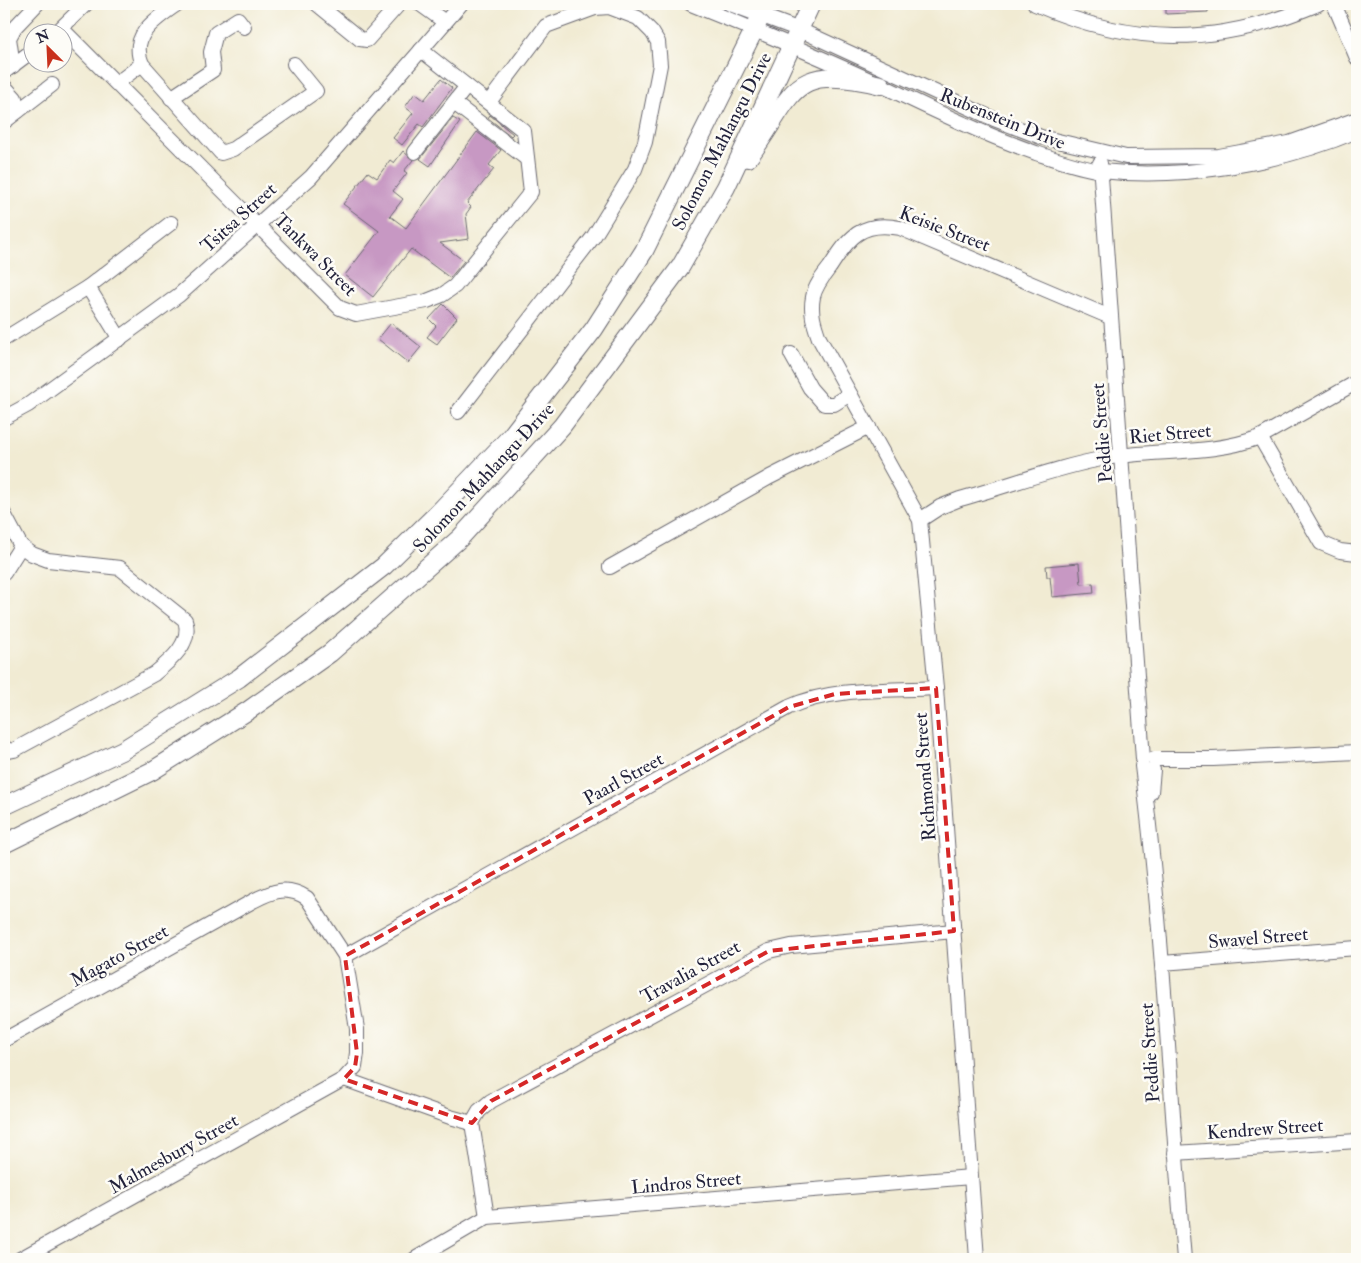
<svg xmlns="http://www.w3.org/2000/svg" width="1361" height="1263" font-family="'IM FELL Double Pica',serif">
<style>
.building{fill:#c798c3}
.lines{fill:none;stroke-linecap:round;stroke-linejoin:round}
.minor-casing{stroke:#6a6870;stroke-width:16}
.major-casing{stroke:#6a6870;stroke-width:20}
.minor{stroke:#fff;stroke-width:14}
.major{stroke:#fff;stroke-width:18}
.marked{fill:none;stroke:#d62828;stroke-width:4;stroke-dasharray:10 6;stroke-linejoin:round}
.labels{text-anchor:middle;stroke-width:5;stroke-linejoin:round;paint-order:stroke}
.street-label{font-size:19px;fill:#22223b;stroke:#fdfcf7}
</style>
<rect width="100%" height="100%" fill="#fdfcf7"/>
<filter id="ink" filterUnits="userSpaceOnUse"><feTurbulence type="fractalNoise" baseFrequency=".02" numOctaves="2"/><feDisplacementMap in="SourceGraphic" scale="10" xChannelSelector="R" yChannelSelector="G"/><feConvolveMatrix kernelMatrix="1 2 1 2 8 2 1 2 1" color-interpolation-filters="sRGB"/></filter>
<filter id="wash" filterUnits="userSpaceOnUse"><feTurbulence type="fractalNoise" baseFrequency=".0096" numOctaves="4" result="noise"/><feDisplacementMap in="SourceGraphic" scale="20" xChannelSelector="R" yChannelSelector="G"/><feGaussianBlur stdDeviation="1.12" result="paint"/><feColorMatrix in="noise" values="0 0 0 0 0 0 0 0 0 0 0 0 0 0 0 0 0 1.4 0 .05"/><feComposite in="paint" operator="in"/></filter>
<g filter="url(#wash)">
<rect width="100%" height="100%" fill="#f1ebd3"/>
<g id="blocks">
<g class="building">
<polygon points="1166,4 1208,4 1208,12 1166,14"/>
<polygon points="441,79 452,88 423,127 419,124 402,145 393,138 413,113 405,107 415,93 424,100"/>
<polygon points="490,115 513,134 511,136 488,118"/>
<polygon points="453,118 460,122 430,166 420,159"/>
<polygon points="477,132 501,150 489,165 494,169 467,203 471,207 466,214 469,239 440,243 464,261 450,278 411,249 373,297 345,275 379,231 343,204 368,172 377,178 390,160 394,163 403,151 413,160 404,171 407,173 393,191 403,199 390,216 406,228"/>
<polygon points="443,304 457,318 437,344 427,337 436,326 429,319"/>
<polygon points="391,323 421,347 408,363 378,339"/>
<polygon points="1079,563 1081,584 1093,583 1094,593 1052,597 1050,577 1047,577 1046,566"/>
</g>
</g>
</g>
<g filter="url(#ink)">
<use href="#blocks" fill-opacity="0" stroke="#6a6870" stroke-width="1"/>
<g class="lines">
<defs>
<g id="minor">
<path d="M177,4C156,19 129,35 142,64L221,153L233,149L316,91L294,64"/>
<polyline points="317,4 360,39 367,40 399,4"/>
<polyline points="420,4 445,22"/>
<path d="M691,4C756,30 820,57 883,86C933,110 983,134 1036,153C1057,160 1079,168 1101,171C1183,180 1282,163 1357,131"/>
<polyline points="730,4 800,30 994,119 1041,137 1126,157 1219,156 1289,143 1357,119"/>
<path d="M1035,4C1134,47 1218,46 1318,4"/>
<polyline points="1334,4 1357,58"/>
<polyline points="62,29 340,308 356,314 427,301 442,295 455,286 531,192 524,131 421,50"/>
<polyline points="57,32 86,4"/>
<polyline points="13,66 9,38 15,27 37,4"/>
<polyline points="4,72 32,51"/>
<polyline points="117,83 142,64"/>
<polyline points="4,86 15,98 18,111"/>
<polyline points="171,98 213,70 211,52 216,33 238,19 244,27"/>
<polyline points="454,103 527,159"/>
<polyline points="4,122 52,85"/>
<polyline points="415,152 467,86"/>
<polyline points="1100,163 1143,759"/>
<polyline points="88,287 171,223"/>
<polyline points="4,339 88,287 120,339"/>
<polyline points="791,354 810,388 824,404 834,404 850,394"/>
<polyline points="458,412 594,236 635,169 645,142 660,65 658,42 652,32 638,18 609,7 595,8 546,26 489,102"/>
<polyline points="4,418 28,405 179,295 311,177 461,4"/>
<polyline points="1260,437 1321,543 1340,551 1357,553"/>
<path d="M4,514L21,546L32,554L48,560L120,568L185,620C193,643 170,661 154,674L14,750L9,751L4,747"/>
<path d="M920,520L940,507L960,499C1008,486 1056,467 1106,458C1157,449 1210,456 1260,437L1357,382"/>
<polyline points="610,567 770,477 869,427"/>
<polyline points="4,573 21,546"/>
<polyline points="1154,759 1213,759 1357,752"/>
<path d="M1142,766C1163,930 1170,1095 1184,1259"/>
<polyline points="1151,792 1153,770"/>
<path d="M345,956L789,707C834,687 887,691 936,688"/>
<polyline points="1162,963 1357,948"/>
<path d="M4,1040L253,901C272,891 287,885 307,898L345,956L357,1029V1053L355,1067L344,1079L20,1259"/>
<polyline points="344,1079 450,1117 472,1123 487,1217"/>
<polyline points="472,1123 479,1111 491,1101 769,951 791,946 954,931"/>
<polyline points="1175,1153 1357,1141"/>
<polyline points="415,1259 487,1217 971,1177"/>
<path d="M977,1259L936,688L920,520L819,338C814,324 810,312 813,297C815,286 823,276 830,267C849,238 861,220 900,228L1110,317"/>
</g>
<g id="major">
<path d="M748,158C796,94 787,62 881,85"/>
<polyline points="4,806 123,750 239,678 384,566 440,511 511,436 594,329 644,251 767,4"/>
<polyline points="4,844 152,771 249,710 330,653 460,538 562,426 681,266 726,187 811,4"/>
</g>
</defs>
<use href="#minor" class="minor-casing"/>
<use href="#major" class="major-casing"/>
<use href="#minor" class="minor"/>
<use href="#major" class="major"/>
</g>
</g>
<path class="marked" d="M936,688L954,931L769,951L491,1101L472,1123L344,1079L355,1067L357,1053L345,956L789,707L835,694Z"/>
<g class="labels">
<g class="street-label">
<text transform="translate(1003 118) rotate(22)" y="7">Rubenstein Drive</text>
<text transform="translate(721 141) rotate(-63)" y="7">Solomon Mahlangu Drive</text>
<text transform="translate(238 217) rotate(-42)" y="7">Tsitsa Street</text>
<text transform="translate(945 228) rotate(21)" y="7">Keisie Street</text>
<text transform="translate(316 254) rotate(45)" y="7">Tankwa Street</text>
<text transform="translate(1101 433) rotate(-95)" y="7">Peddie Street</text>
<text transform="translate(1170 433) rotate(-5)" y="7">Riet Street</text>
<text transform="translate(483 477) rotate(-47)" y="7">Solomon Mahlangu Drive</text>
<text transform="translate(924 777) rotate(-94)" y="7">Richmond Street</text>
<text transform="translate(623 778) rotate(-29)" y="7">Paarl Street</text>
<text transform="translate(1258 937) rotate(-5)" y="7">Swavel Street</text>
<text transform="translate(119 955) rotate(-29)" y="7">Magato Street</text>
<text transform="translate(690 971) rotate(-29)" y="7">Travalia Street</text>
<text transform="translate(1149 1053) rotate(-94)" y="7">Peddie Street</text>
<text transform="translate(1265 1128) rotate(-4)" y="7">Kendrew Street</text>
<text transform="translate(173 1153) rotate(-29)" y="7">Malmesbury Street</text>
<text transform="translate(686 1182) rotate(-5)" y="7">Lindros Street</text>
</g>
</g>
<rect width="1361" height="1263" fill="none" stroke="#fdfcf7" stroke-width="20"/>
<g transform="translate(48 48) rotate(336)"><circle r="24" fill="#fdfcf7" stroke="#a5a5ac"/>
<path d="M0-4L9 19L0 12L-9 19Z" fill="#c8321e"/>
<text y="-8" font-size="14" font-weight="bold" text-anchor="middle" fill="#22223b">N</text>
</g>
</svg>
